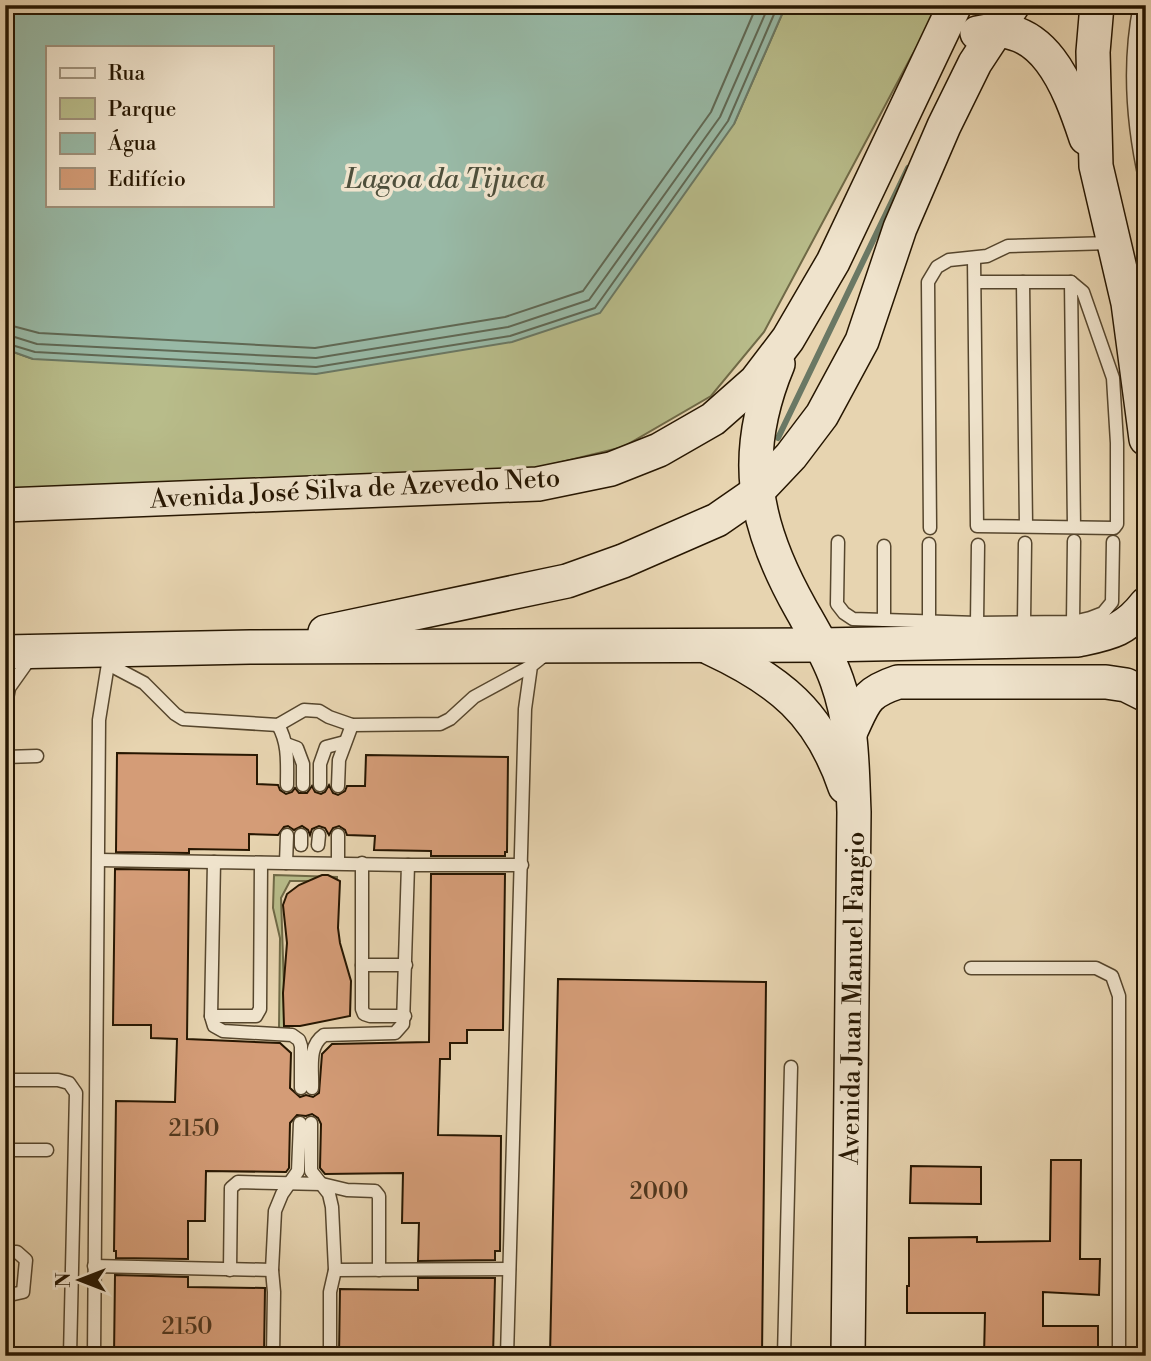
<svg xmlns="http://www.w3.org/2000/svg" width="1151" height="1361" font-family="'Libre Bodoni',serif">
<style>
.green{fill:#b8bc8a;stroke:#6f6946;stroke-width:2}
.water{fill:#98b9a6;stroke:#6a7864;stroke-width:2;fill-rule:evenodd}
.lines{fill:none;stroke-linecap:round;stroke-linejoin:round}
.shore{stroke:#5f6854;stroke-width:2}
.stream{stroke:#6a7864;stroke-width:6}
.building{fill:#d49c77;stroke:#261601;stroke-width:2}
.lane-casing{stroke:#56462d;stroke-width:15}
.secondary-casing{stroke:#261601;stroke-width:36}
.lane{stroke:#efe3cc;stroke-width:12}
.secondary{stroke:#efe3cc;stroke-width:33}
.labels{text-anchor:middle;stroke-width:7;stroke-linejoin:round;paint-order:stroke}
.number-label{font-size:23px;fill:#52381e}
.street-label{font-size:26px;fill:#261601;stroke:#efe3cc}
.water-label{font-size:28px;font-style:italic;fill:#4e4f3b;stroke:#efe3cc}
</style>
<rect width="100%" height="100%" fill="#e7d4b0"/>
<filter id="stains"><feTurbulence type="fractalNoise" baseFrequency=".00286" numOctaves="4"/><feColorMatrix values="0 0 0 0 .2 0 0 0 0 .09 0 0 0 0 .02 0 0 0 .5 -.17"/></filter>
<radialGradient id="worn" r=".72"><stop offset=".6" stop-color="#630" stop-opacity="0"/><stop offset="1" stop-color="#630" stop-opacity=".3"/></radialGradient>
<g class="green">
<polygon points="786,5 942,5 911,57 764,332 711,396 623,447 533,469 5,489 5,349 33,359 734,124"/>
<polygon points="274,875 337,877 337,881 290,881 281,898 285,1017 288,1018 289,1028 279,1028 280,938 273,908"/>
</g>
<path class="water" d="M5,5H786L734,124L600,313L512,342L316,374L33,359L5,349ZM47,47H271V205H47Z"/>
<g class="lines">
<g class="shore">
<polyline points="5,324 39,333 315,348 505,317 583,291 711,112 757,5"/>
<polyline points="5,334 37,344 316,358 508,327 589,300 720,117 769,5"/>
<polyline points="5,343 35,352 316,367 510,336 595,308 728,121 778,5"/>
</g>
<g class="stream">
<polyline points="985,18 991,5"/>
<polyline points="778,438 908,168"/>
</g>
</g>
<g class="building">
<polygon points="117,753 257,755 257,784 278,785 280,790 286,794 292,792 295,788 299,793 307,793 312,786 315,792 321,794 325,792 329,785 333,793 338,795 345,791 347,786 365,786 366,755 508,757 507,852 505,852 505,856 431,856 431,851 374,850 375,836 347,835 345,830 339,826 333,828 329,835 325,828 319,826 312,829 310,835 308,830 302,826 294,830 288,826 284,827 278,835 249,834 249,850 189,849 189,853 116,852"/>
<polygon points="115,869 189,870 187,1039 280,1043 291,1053 290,1088 300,1097 306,1095 313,1097 319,1093 322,1054 332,1044 429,1042 431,874 505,874 503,1030 467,1030 467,1043 450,1043 450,1059 440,1059 438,1135 501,1136 500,1251 495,1251 495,1260 418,1261 419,1223 402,1223 403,1173 325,1174 320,1168 321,1124 318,1118 312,1114 306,1116 297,1115 290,1123 289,1168 286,1172 206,1171 205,1221 188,1221 188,1259 116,1258 116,1251 114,1251 116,1101 175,1102 177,1039 151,1038 151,1025 113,1025"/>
<polygon points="322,875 328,875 340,881 338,928 340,943 351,981 350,1016 300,1026 284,1026 283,993 287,943 283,905 287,894 299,885"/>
<polygon points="558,979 766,982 762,1356 550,1356"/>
<polygon points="1051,1160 1081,1160 1080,1259 1100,1259 1099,1295 1043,1292 1043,1326 1098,1326 1098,1356 984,1356 985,1313 907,1313 907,1286 909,1286 909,1238 977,1237 977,1242 1050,1241"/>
<polygon points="911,1166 981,1167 981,1204 910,1203"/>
<polygon points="115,1275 188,1277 188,1287 265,1288 264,1356 114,1356"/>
<polygon points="418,1278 495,1278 493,1356 339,1356 340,1289 418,1290"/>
</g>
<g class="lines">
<defs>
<g id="lane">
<path d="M1140,5C1128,64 1133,126 1146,183"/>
<polyline points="974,259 977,526 1114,528 1117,524 1117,443 1113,378 1083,292 1071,282"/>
<polyline points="975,282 1023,282 1026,526"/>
<polyline points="1023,282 1071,282 1074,527"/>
<polyline points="930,528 928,282 937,267 949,260 987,256 1008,246 1111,243"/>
<polyline points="838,542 837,604 844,613 853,619 977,623 1073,622 1090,618 1103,613 1112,602 1113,542"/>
<polyline points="929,544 929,622"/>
<polyline points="884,546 884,620"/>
<polyline points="1024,622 1025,543"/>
<polyline points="1073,622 1074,541"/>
<polyline points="977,623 978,545"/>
<polyline points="108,664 144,683 175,714 183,719 278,725 304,710 319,711 329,717 352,725 440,724 450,719 474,697 531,666"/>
<polyline points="5,709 9,688 31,657"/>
<path d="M278,725C289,744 287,764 287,785"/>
<polyline points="286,744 297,748 303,764 303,785"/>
<polyline points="5,757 37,756"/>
<polyline points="320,785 320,764 326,747 345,742"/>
<polyline points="338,786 339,760 352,725"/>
<polyline points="301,835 301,845"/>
<polyline points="318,845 319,835"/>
<polyline points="99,860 214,862"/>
<polyline points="286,863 287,835"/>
<polyline points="338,863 338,835"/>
<polyline points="362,863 362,1009 364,1014 370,1016 405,1016"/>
<polyline points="408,865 522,865"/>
<polyline points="362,965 406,965"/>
<polyline points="971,968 1096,968 1112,976 1119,996 1119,1356"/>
<polyline points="211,1016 256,1016 260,1009 261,863"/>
<polyline points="5,1080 58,1080 69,1083 76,1093 70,1356"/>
<path d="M301,1088V1046L299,1040L292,1035L223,1031L214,1026L211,1016L214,862L408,865L403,1024L395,1033L324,1035C307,1047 313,1069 312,1088"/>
<polyline points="311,1123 311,1171 329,1194 332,1207 335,1270 330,1292 330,1356"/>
<polyline points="5,1150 47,1150"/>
<polyline points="5,1252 17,1252 26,1260 23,1292 5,1296"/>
<polyline points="94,1266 272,1270"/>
<polyline points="230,1270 231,1188 238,1182 322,1184 347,1190 375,1191 379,1196 379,1270"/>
<polyline points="335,1270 509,1269"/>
<polyline points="94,1356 99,720 108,664 107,650"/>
<polyline points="273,1356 274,1292 272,1270 275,1211 282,1194 298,1171 300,1123"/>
<polyline points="507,1356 525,709 531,666 546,654"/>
<polyline points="784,1356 791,1067"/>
</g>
<g id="secondary">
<polyline points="1097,5 1093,52 1096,166 1128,303 1146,439"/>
<path d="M977,33C1044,17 1069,87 1086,138"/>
<path d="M778,364C740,455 753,524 801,609C814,632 828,655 837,681C853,726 852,765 854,812L848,1356"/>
<polyline points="5,505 538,484 611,469 659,450 713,419 756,381 788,339 833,262 955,5"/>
<polyline points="325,632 567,581 623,561 717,520 756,493 791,456 822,415 862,341 900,228 944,126 975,63 1013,5"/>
<path d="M710,648C779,680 820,713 845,787"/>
<path d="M5,652L250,647L821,645L1078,640C1110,633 1125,631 1146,604"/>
<path d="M851,731C865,701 865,693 898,682H1106L1126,685L1146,695"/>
</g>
</defs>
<use href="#lane" class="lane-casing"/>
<use href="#secondary" class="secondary-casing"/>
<use href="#lane" class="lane"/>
<use href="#secondary" class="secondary"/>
</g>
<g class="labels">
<g class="number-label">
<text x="194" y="1136">2150</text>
<text x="659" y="1199">2000</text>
<text x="187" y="1334">2150</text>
</g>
<g class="street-label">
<text transform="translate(355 488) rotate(-3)" y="9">Avenida José Silva de Azevedo Neto</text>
<text transform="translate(852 998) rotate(-89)" y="9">Avenida Juan Manuel Fangio</text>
</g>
<g class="water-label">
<text x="445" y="188">Lagoa da Tijuca</text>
</g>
</g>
<rect width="1151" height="1361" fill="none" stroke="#e7d4b0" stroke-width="28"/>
<rect x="7" y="7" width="1137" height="1347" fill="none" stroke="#261601" stroke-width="3.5"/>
<rect x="14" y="14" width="1123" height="1333" fill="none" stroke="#261601" stroke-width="2"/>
<rect x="46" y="46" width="228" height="161" fill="#efe3cc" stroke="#9f917b" stroke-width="2"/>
<rect x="60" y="68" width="35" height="10" fill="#efe3cc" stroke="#9f917b" stroke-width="2"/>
<text x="108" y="80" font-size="21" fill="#261601">Rua</text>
<rect x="60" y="98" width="35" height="21" fill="#b8bc8a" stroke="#9f917b" stroke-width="2"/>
<text x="108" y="116" font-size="21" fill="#261601">Parque</text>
<rect x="60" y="133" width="35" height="21" fill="#98b9a6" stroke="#9f917b" stroke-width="2"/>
<text x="108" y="150" font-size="21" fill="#261601">Água</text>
<rect x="60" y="168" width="35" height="21" fill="#d49c77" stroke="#9f917b" stroke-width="2"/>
<text x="108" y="186" font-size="21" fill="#261601">Edifício</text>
<g transform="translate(80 1280) rotate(270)" stroke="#efe3cc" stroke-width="5" paint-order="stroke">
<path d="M0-5L12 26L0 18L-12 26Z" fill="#261601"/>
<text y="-10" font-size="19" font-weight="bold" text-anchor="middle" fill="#261601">N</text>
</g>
<rect width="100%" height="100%" filter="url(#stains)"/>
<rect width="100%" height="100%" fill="url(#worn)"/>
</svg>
